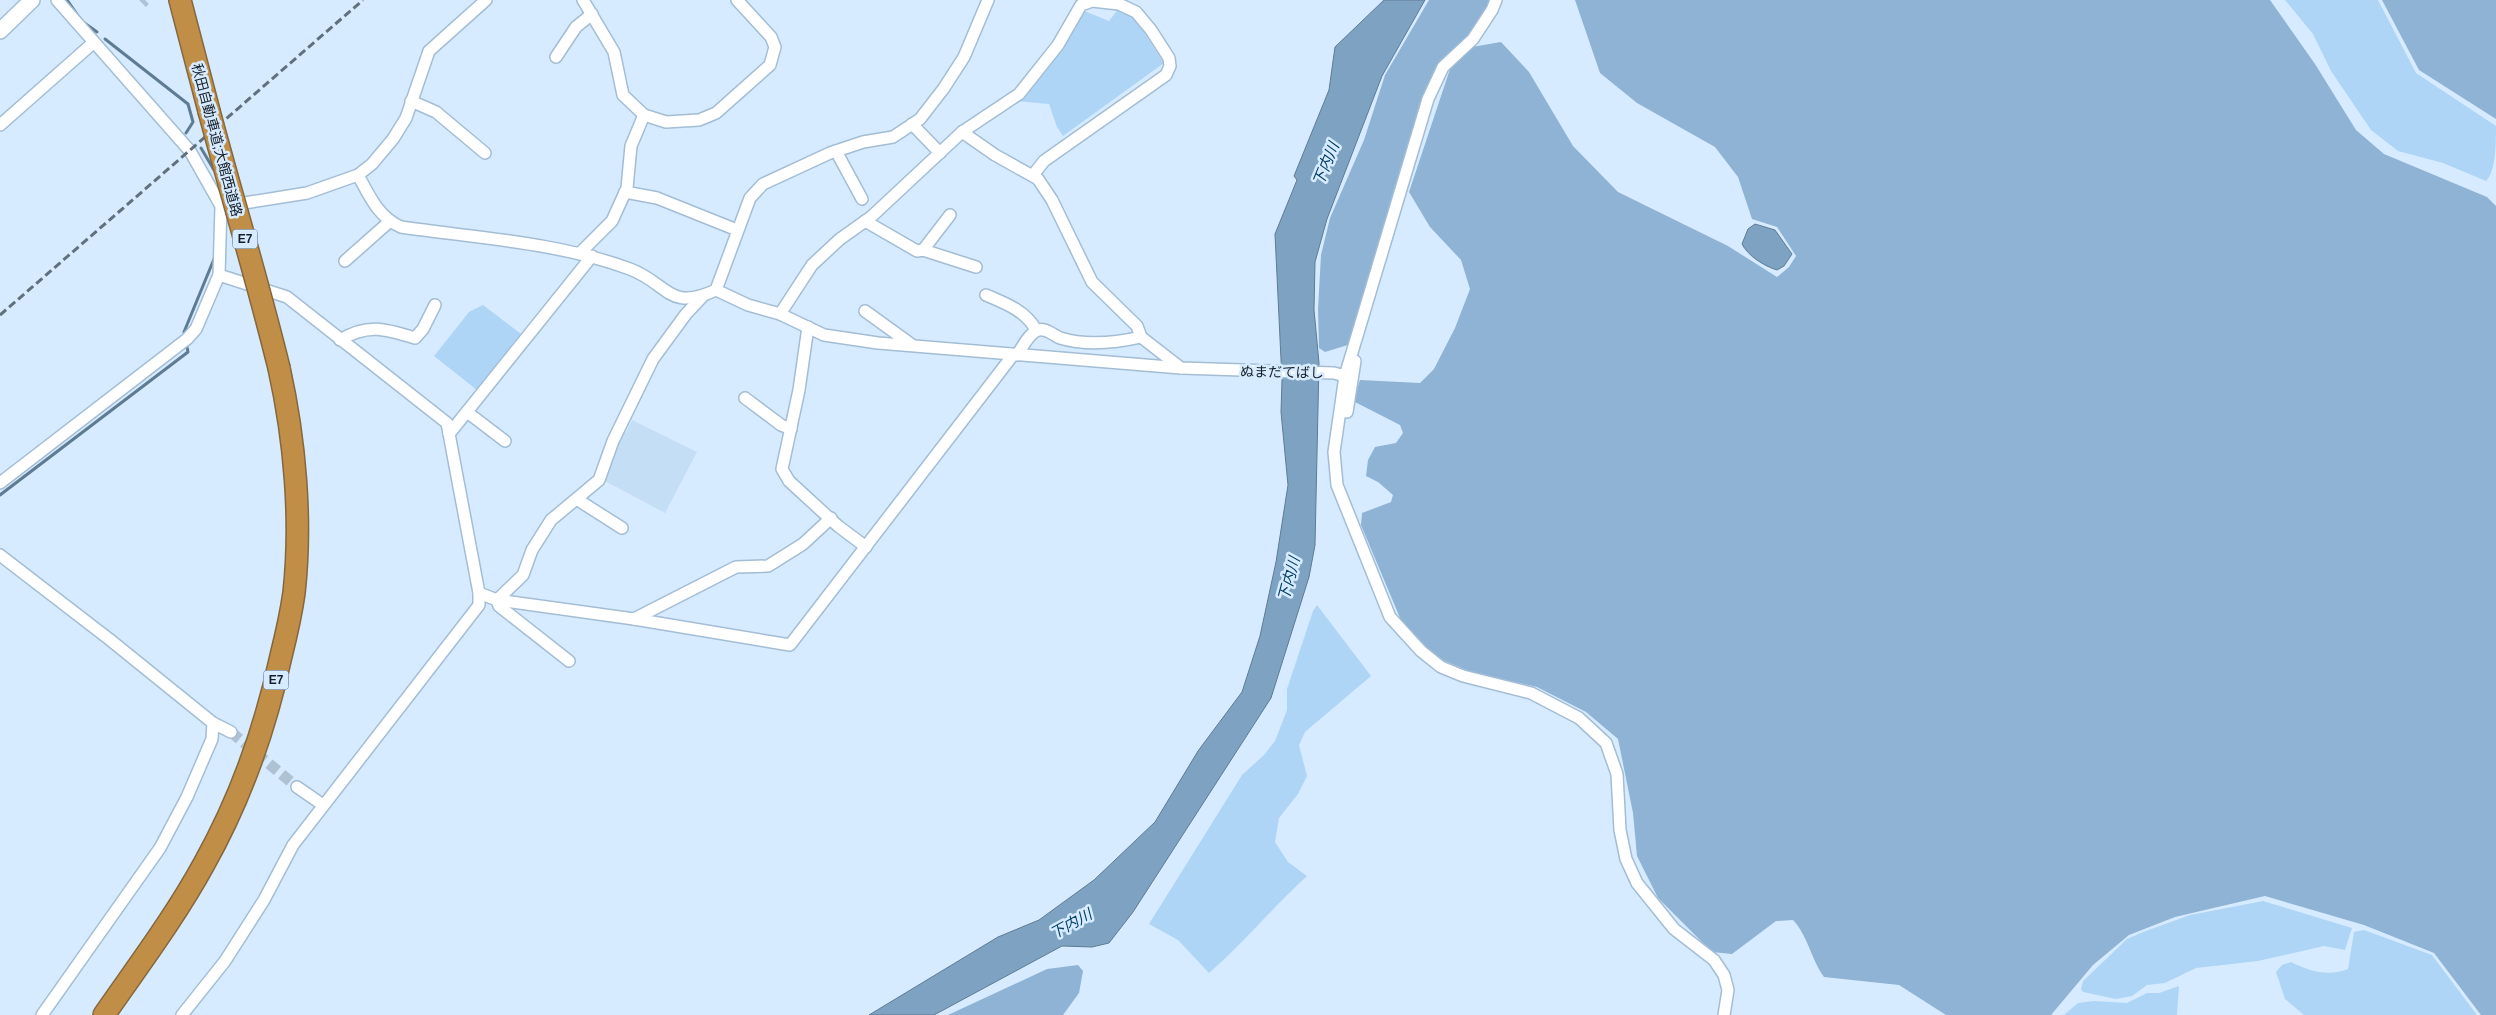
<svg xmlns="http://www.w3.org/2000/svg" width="2496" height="1015" font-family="Arial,'Noto Sans JP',sans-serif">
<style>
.built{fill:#c4def6}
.green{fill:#afd5f6}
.forest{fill:#8fb3d4}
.water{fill:#7ea3c2;stroke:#5e7b94}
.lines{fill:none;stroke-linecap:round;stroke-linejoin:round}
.stream{stroke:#5e7b94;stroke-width:3}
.minor-tunnel{stroke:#afc2d4;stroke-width:11;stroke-dasharray:11 5.5;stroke-linecap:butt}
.minor-casing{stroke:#a3bdd5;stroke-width:14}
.tertiary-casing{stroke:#a3bdd5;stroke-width:18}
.motorway-casing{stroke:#84673c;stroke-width:24}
.minor{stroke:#fff;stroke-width:11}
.tertiary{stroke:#fff;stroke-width:15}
.motorway{stroke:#c08e47;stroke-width:21}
.rail{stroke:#61707d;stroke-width:3;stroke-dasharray:8 4;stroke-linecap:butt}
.motorway-bridge-casing{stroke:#84673c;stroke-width:24;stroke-linecap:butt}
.motorway-bridge{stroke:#c08e47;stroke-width:21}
.labels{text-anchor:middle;stroke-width:5;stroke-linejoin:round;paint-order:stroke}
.shield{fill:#d6ebff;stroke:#4f5c68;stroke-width:1}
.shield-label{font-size:12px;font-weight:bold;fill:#151f28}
.street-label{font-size:14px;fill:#151f28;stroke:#d6ebff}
.water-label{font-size:15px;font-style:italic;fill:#003e67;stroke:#d6ebff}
</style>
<rect width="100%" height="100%" fill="#d6ebff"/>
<polygon class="built" points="632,420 697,452 665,513 603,480 622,431 626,433"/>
<g class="green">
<path d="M2285,0H2378L2416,73L2496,126C2496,142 2496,172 2486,181L2443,163L2398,151L2371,130L2331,71L2313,34Z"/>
<polygon points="1118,9 1134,17 1164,63 1063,136 1057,127 1049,104 1015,101 1082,10 1109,21"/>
<polygon points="483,305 521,334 477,390 434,356 469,312"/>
<path d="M1317,605L1371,676L1305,732L1299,745L1307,776L1298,794L1279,818L1275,842L1288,862L1307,876C1273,907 1244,943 1209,973L1178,940L1149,924L1242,775L1264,755L1275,741L1287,710V689L1313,611Z"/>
<polygon points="2263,901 2352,928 2345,950 2324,946 2258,961 2196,968 2165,983 2147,985 2132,996 2116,999 2083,992 2081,989 2083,981 2127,939 2143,932 2190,915"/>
<path d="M2364,930L2432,955L2477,1015H2304L2285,999L2276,972L2282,965L2291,962C2309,971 2328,977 2348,969L2354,932Z"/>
<polygon points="2179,986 2177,1015 2064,1015 2078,1003 2094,1001 2127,1003 2147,993 2159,993"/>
</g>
<g class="forest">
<polygon points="1429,0 1492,0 1468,37 1440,64 1351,344 1325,352 1319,348 1318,309 1321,255 1330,218 1364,140 1385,75"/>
<path d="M1575,0H2270L2315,64L2356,130L2384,154L2487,197L2496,206V1015H2481L2434,953L2364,925L2265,896L2175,917L2129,935L2093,965L2051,1015H1946L1899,985L1824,977C1811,959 1808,936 1793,920L1776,921L1732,954L1712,952L1658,898L1637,856L1633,813L1618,739L1586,712L1537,687L1471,672L1433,656L1403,625L1361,525L1362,513L1391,502L1393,495L1378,482L1366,476L1368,460L1375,447L1396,443L1403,433L1400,425L1353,401L1360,380L1420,383L1434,369L1455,328L1470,289L1461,260L1430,227L1409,192L1450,69L1472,47L1501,42L1529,72L1573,146L1618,192L1728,246L1777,277L1789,267L1796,256L1777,227L1752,219L1738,177L1715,147L1637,103L1600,73Z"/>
<polygon points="2382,0 2496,0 2496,119 2419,70"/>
<polygon points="1078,965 1083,971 1079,993 1063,1015 948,1015 1047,969"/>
</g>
<g class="water">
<polygon points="1384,0 1425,0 1382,76 1327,219 1315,262 1314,310 1319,363 1315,545 1309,577 1271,698 1133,912 1109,943 1092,947 1062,946 934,1015 869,1015 998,937 1039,920 1094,880 1155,822 1198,751 1242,692 1260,636 1276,562 1288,485 1281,412 1282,380 1275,234 1297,180 1294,176 1329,90 1335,47"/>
<path d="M1755,224L1775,230L1792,254L1784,266L1777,270C1764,266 1748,256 1742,244L1748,229Z"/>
</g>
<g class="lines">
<g class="stream">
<polyline points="67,0 79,17"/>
<polyline points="83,22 97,32"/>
<polyline points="105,39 188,104 193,122 186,133"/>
<polyline points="201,148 214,170"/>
<polyline points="184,332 214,259"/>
<polyline points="0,495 188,352 187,347"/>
</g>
<g class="minor-tunnel">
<polyline points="142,3 145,0"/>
<polyline points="231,732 297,787"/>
</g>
<defs>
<g id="minor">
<polyline points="583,0 614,52 623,95 644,115 666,122 699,120 716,113 770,65 775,47 771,37 737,0"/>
<polyline points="1496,0 1492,10 1473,39 1443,67 1428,99 1345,376 1334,452 1337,485 1390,617 1421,651 1441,667 1463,676 1531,693 1579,718 1606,743 1617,774 1620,830 1626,859 1637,883 1674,929 1714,960 1724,975 1728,990 1724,1015"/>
<polyline points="556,57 576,27 592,14"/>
<polyline points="411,101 436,112 485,153"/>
<polyline points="912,124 940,153"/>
<polyline points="0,125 93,43"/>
<polyline points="962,132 995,155 1038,179 1052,200 1092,282 1137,326 1141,337 1181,368"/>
<polyline points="836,151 862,199"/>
<path d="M358,175C369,195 378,217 401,227C477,238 557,242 630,269C669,284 668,312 716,290L750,198L763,184L830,153L863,142L893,137L920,119L944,88L964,57L988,0"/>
<polyline points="625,192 657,198 737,230"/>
<polyline points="232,205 307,193 358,175 372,164 393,139 406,118 429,51 486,0"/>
<polyline points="865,221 917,251 923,250 950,215"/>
<polyline points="923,250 976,267"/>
<polyline points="580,253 612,221 627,188 631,146 644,115"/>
<polyline points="345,261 389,222"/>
<polyline points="716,290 748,305 780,314 824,335 878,343 1181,368 1334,373 1345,376"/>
<path d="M986,295C1005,303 1026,311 1036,330"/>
<polyline points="865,311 912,345"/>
<polyline points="780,314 812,265 840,239 871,217 962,132 1019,94 1058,45 1081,5 1092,1 1119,4 1136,12 1151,30 1169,58 1170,66 1166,75 1044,161 1033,175"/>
<polyline points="808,327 799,390 782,469 789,481 838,526 866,547"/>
<path d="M340,340C368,323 386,329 415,338L423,329L435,305"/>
<path d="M1017,355C1022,348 1028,335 1036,331C1044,326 1053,335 1060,338C1086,346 1115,343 1141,337"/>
<polyline points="745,398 781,425 791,429"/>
<polyline points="467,412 505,441"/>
<polyline points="1347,412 1355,361"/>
<polyline points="449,434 592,256"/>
<polyline points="0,483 187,339 196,329 219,275 221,206 190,151 57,0"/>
<polyline points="578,500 622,528"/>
<polyline points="0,555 109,639 213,723 231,732"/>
<polyline points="479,593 497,600 634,619 790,645 1013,355"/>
<polyline points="497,600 523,575 532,550 551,520 599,480 613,441 653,359 686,314 702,297"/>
<polyline points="497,600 499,606 569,661"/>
<polyline points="634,619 736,567 768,566 803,544 831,518"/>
<polyline points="297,787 323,805"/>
<polyline points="42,1015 160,848 187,797 212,739 213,723"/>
<polyline points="182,1015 225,961 264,900 293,845 479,605 479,593 447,423 287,297 219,275"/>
</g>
<polyline id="tertiary" points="0,31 32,0"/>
<g id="motorway">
<polyline points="180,0 209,111"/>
<path d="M104,1015C138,966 175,917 204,864C241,798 265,730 281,656C286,636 291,614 294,593C302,520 295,440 279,368"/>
</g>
</defs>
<use href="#minor" class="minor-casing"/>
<use href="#tertiary" class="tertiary-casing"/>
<use href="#motorway" class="motorway-casing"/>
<use href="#minor" class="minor"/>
<use href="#tertiary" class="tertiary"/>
<use href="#motorway" class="motorway"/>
<polyline class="rail" points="0,315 363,0"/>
<defs>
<path id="motorway-bridge" d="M209,111C232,197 258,282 279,368"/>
</defs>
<use href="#motorway-bridge" class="motorway-bridge-casing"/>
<use href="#motorway-bridge" class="motorway-bridge"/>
</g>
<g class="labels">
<g class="shield">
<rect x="232.5" y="229.5" width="25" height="19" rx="4"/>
<rect x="263.5" y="670.5" width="25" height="19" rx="4"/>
</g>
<g class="shield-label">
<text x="245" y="243">E7</text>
<text x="276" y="684">E7</text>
</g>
<g class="street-label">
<text transform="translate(217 140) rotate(75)" y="5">秋田自動車道;大館西道路</text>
<text transform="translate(1282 372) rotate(1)" y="5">ぬまだてばし</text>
</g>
<g class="water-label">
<text transform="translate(1326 164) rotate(-68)" y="5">下内川</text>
<text transform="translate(1289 579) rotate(-75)" y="5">下内川</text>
<text transform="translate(1071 924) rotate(-29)" y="5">下内川</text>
</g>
</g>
</svg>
